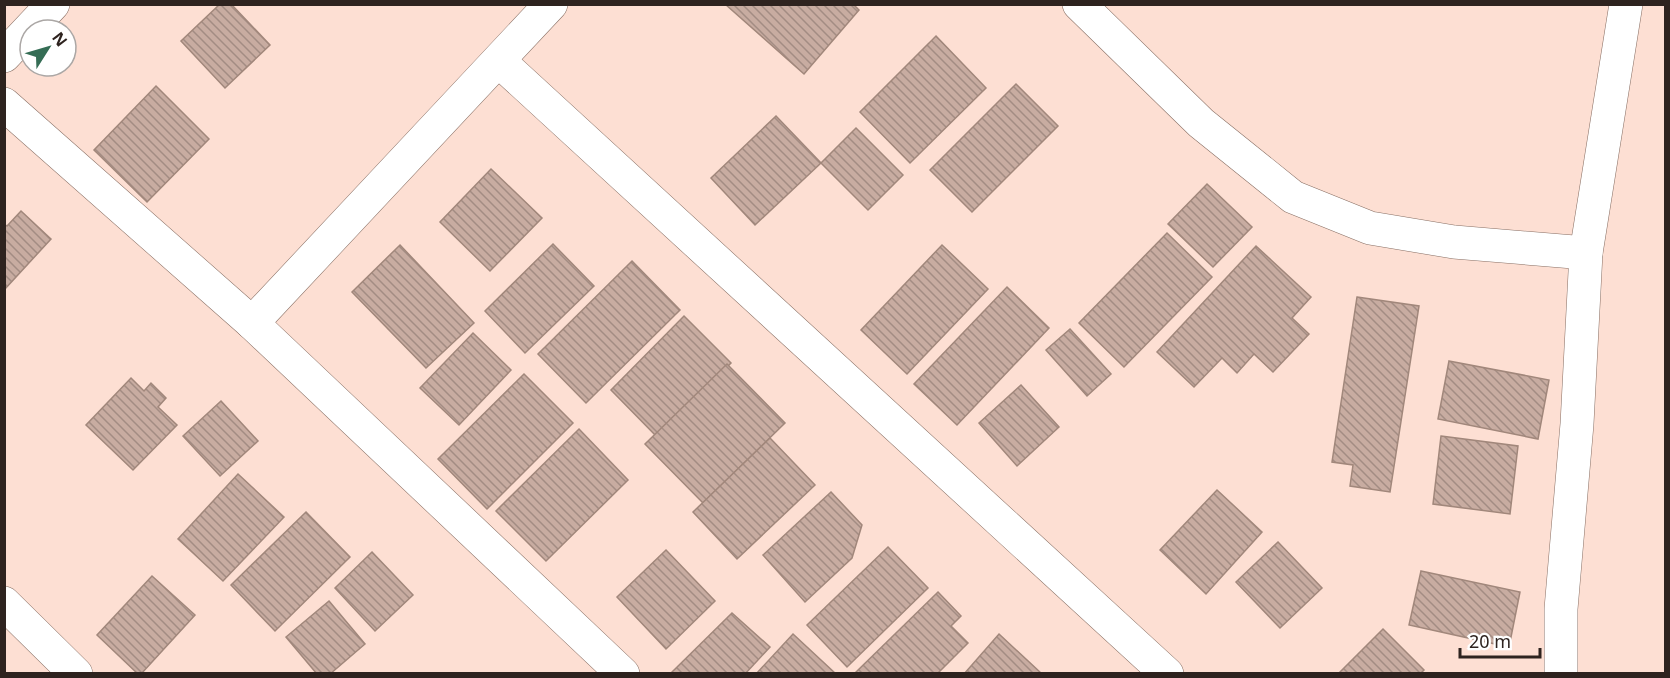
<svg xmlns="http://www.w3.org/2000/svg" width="1670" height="678" font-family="'Noto Sans',sans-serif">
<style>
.building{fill:url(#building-back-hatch);stroke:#a1877b;stroke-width:1.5}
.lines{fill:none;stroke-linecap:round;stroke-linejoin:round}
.minor-casing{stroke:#886f64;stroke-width:34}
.minor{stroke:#fff;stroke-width:33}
</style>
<defs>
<pattern id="building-back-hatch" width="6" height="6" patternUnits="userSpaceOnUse" patternTransform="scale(1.5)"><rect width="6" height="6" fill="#c8aca1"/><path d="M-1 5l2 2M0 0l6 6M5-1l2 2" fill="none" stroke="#a38c83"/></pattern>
</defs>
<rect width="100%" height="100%" fill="#fddfd3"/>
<g class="building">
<polygon points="220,4 231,4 270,45 225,88 181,41"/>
<polygon points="725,4 853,4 859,10 804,74"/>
<polygon points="936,36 986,88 910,163 860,112"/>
<polygon points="1016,84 1058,126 972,212 930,170"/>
<polygon points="156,86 209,139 147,202 94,150"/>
<polygon points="776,116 821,163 755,225 711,178"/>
<polygon points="856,128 903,175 868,210 821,163"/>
<polygon points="491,169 542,218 490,271 440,222"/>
<polygon points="1207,184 1252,227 1213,267 1168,224"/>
<polygon points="21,211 51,239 4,290 4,224 7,226"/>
<polygon points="1167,233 1212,277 1124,367 1079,323"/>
<polygon points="553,244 594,286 525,353 485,311"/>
<polygon points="400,245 474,323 426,368 352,292"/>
<polygon points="942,245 988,289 907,374 861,330"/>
<polygon points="1256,246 1311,297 1292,318 1309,334 1273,372 1254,354 1237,373 1222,358 1194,387 1157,352"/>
<polygon points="632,261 680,310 586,403 538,354"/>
<polygon points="1007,287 1049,328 957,425 914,384"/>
<polygon points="1357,297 1419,306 1390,492 1350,486 1353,465 1332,462"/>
<polygon points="684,316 731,363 657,437 611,390"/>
<polygon points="1070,329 1111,374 1087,396 1046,350"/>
<polygon points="473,333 511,370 459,425 420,388"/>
<polygon points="1449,361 1549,380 1538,439 1438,419"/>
<polygon points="727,364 785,423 703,503 645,444"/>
<polygon points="524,374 573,423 487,509 438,459"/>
<polygon points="131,378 144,391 151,383 166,398 158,407 177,425 133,470 86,425"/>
<polygon points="1021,385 1059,427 1017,466 979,423"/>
<polygon points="221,401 258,441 220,476 183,436"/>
<polygon points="579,429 628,480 546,561 496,511"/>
<polygon points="1441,436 1518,446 1510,514 1433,504"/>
<polygon points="770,438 815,485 737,559 693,512"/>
<polygon points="238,474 284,517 223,581 178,539"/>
<polygon points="1217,490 1262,532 1206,594 1160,550"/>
<polygon points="831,492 862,525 852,558 805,602 763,555"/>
<polygon points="306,512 350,557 275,631 231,585"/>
<polygon points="1278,542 1322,588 1280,628 1236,582"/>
<polygon points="888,547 928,588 847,667 807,625"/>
<polygon points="666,550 715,601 666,649 617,597"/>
<polygon points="372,552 413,595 375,631 335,588"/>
<polygon points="1421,571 1520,592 1509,647 1409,625"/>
<polygon points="152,576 195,615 141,674 138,674 97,635"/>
<polygon points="938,592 961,616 951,626 968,643 937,674 854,674"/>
<polygon points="329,601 365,644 330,674 317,674 286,637"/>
<polygon points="732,613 770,647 745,674 670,674"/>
<polygon points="1383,629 1424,670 1420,674 1338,674"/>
<polygon points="793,634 836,674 756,674"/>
<polygon points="999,634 1042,674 964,674"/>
</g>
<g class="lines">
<defs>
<g id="minor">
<polyline points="1079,4 1201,123 1293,197 1370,228 1454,242 1586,253"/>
<polyline points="4,56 53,4"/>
<polyline points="499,61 1167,674"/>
<polyline points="4,104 252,323 623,674"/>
<polyline points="252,323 551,4"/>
<polyline points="4,603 76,674"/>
<polyline points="1561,674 1561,609 1577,424 1586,253 1626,4"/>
</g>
</defs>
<use href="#minor" class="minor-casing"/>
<use href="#minor" class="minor"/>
</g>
<rect width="1670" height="678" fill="none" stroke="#2e231f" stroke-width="12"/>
<g transform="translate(48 48) rotate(53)"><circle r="28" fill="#ffffff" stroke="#aba7a5" stroke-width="1.5"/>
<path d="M0-4.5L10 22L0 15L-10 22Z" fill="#356d55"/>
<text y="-9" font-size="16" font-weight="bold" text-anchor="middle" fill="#2e231f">N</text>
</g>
<path d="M1460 648v9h80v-9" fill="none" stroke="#2e231f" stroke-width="3"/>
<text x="1469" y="648" font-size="18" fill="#2e231f" stroke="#ffffff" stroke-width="4.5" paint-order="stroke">20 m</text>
</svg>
